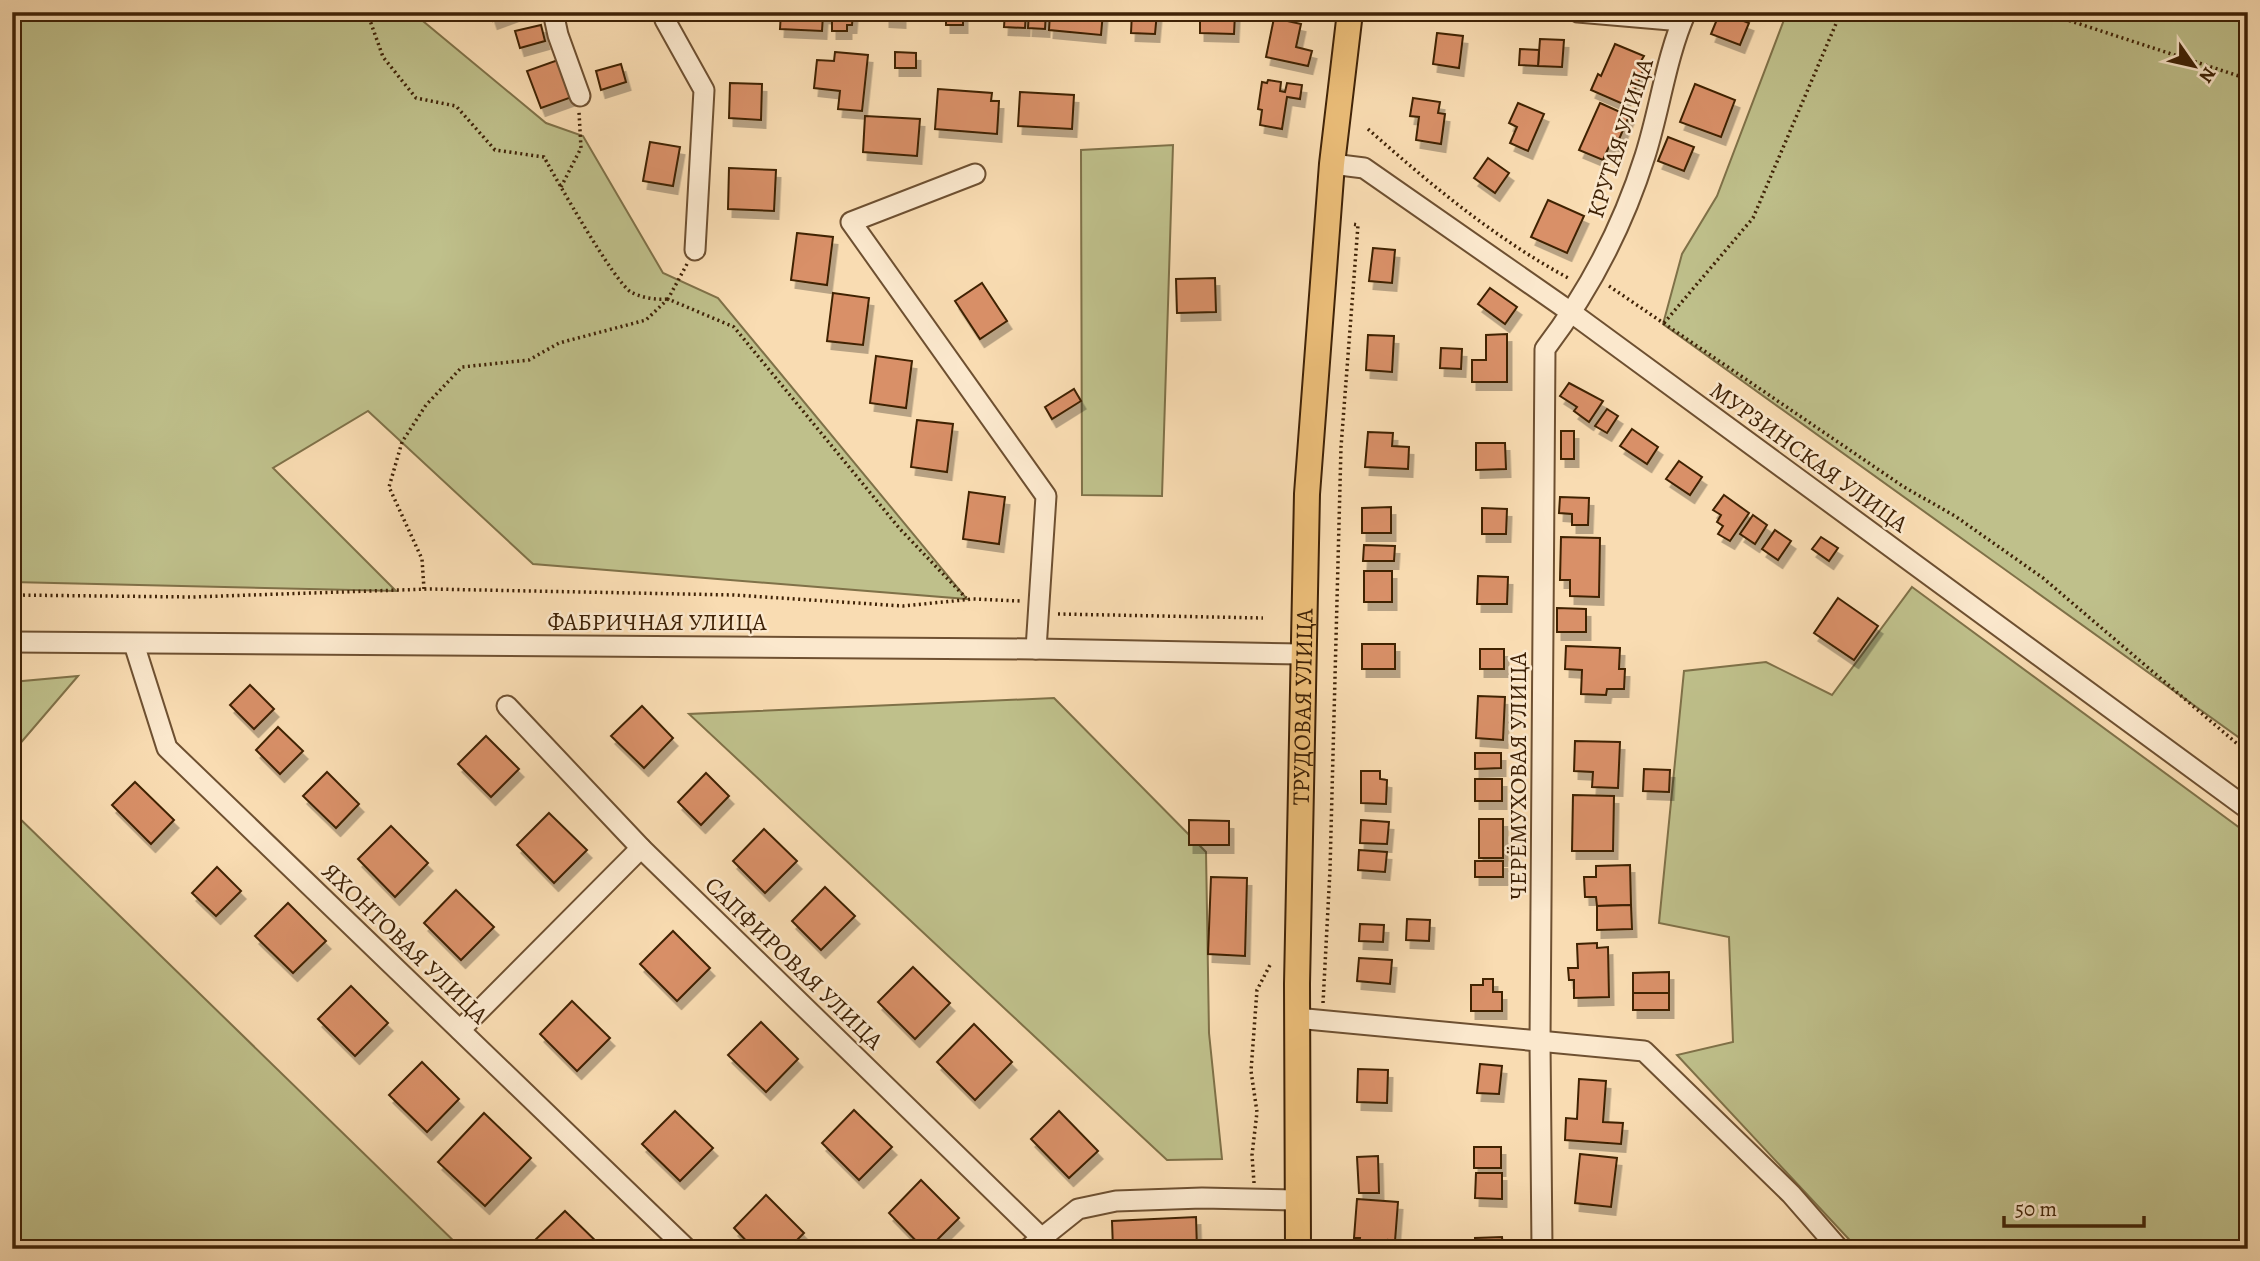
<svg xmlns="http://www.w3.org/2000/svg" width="2260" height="1261" font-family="Alegreya,serif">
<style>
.green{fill:#bfc08b;stroke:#7f7148;stroke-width:2}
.building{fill:#d99068;stroke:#3f2206;stroke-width:2;filter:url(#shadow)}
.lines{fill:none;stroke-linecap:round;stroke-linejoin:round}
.minor-casing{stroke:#6e5031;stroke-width:23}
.major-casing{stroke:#3f2206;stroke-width:28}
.path{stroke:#3f2206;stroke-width:3.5;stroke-dasharray:2 3.5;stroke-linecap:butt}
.minor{stroke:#fbe8cd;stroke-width:19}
.major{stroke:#ecbe79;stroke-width:24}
.labels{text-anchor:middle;stroke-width:5;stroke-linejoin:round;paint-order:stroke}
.street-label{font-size:24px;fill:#3f2206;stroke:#fbe8cd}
</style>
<defs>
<filter id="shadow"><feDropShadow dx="4.5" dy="8" stdDeviation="0" flood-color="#0004"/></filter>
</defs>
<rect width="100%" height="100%" fill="#f9dcb2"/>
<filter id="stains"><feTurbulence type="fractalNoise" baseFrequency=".00286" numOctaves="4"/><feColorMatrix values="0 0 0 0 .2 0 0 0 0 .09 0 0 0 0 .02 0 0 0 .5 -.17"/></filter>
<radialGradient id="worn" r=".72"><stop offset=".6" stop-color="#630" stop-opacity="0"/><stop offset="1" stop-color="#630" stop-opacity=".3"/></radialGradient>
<g class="green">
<polygon points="12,12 412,12 546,123 583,136 663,273 718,298 967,599 533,564 368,411 273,468 396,591 12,582"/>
<polygon points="1787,12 2248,12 2248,744 1663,324 1682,254 1717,196"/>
<polygon points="1173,145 1162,496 1082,495 1081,150"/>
<polygon points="1912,587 2248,834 2248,1249 1858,1249 1677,1055 1733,1042 1729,937 1659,923 1684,671 1766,662 1832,695"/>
<polygon points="78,676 12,753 12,682"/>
<polygon points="1054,698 1206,852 1209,1033 1222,1159 1167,1160 689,714"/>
<polygon points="12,811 462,1249 12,1249"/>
</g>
<g class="building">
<polygon points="490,12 517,12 493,21"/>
<polygon points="781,12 830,12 830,16 823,15 822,31 780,29"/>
<polygon points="832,12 853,12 852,25 847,25 847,31 832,31"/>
<polygon points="885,12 901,12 901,20 885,19"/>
<rect x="946" y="12" width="17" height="13"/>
<polygon points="1005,12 1026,12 1025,28 1004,27"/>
<polygon points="1029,12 1046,12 1045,29 1028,28"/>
<polygon points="1063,12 1103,12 1101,35 1049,30 1050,13"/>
<polygon points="1132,12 1157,12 1155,34 1131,33"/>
<polygon points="1200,12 1235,14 1234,34 1200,33"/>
<polygon points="1720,12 1749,23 1740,45 1711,34"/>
<polygon points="1274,18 1301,24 1296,47 1312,51 1308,66 1266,57"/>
<polygon points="541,25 545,41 520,48 515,31"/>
<polygon points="1437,33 1463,36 1459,68 1433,64"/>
<polygon points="1540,39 1564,40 1562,67 1538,66"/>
<polygon points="1615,44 1644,56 1641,61 1646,64 1633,94 1628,92 1623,104 1591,90 1598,74 1601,76"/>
<polygon points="1520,49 1539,50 1538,66 1519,65"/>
<polygon points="835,52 868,55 862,111 838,109 840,91 814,88 817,60 834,61"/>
<polygon points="895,52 916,53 916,68 895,68"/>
<polygon points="558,60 572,97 541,108 527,71"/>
<polygon points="621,64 626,82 601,90 596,71"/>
<polygon points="1268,80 1281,82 1280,91 1285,92 1287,83 1302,85 1300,99 1287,97 1282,129 1260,125 1262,110 1258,109 1262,82 1267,83"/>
<polygon points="730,83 762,84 761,120 729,118"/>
<polygon points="1695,84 1735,100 1721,137 1680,122"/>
<polygon points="938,89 992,93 991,101 999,101 997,134 935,129"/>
<polygon points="1020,92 1074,95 1072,129 1018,126"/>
<polygon points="1413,98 1440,102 1438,113 1445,114 1441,144 1416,140 1419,117 1410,116"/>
<polygon points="1518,103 1544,114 1528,151 1510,143 1517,127 1509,123"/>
<polygon points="1600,103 1629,116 1617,144 1611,142 1603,160 1579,150"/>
<polygon points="865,116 920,119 917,156 863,152"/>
<polygon points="1668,137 1694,147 1684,171 1658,161"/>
<polygon points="650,142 680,147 673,186 643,181"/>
<polygon points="1488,158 1509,173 1495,193 1474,178"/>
<polygon points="729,168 776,170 774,211 728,209"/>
<polygon points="1548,200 1584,216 1567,253 1531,237"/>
<polygon points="797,233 833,237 827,285 791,280"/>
<polygon points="1373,248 1395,250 1392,283 1369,281"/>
<polygon points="1215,278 1216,312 1177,313 1176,279"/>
<polygon points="982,283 1007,321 980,339 955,301"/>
<polygon points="1490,288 1517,307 1505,324 1478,304"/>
<polygon points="833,293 869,298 863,345 827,341"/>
<polygon points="1507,334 1507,382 1472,382 1472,360 1486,360 1486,335"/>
<polygon points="1368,335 1394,336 1392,372 1366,370"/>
<polygon points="1441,348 1462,349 1461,369 1440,368"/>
<polygon points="876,356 912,361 906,408 870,403"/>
<polygon points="1569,383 1603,401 1589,422 1574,411 1577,407 1560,396"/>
<polygon points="1074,389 1081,401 1052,419 1045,407"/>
<polygon points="1607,409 1618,416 1607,433 1595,426"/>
<polygon points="917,420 953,424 947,472 911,467"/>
<polygon points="1632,429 1658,447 1647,464 1620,446"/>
<rect x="1561" y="431" width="13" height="28"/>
<polygon points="1368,432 1393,433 1392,446 1409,447 1408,469 1365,467"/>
<polygon points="1476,443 1505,443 1506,469 1476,470"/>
<polygon points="1679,461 1702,477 1690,495 1666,479"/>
<polygon points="969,492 1005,497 999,544 963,539"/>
<polygon points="1724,495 1749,513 1730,541 1718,534 1723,526 1717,522 1721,515 1713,510"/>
<polygon points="1560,497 1589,498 1588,525 1572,525 1572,514 1559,513"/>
<polygon points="1391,507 1391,533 1362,533 1362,508"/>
<polygon points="1482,508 1507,509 1506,534 1482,534"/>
<polygon points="1753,515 1767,525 1755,544 1740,534"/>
<polygon points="1775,530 1791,541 1778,560 1762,549"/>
<polygon points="1561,537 1600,538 1599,597 1570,596 1570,580 1560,580"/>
<polygon points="1821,537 1838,548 1829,561 1812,549"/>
<polygon points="1364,545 1395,546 1394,561 1363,561"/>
<rect x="1364" y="571" width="28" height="31"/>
<polygon points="1478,576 1508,577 1507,604 1477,604"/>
<polygon points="1838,598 1878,626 1854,660 1814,633"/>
<polygon points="1557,608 1586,609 1586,632 1557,632"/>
<rect x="1362" y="644" width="33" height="25"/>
<polygon points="1566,646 1620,648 1619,669 1625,669 1624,689 1607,689 1606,695 1581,694 1582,670 1565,669"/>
<rect x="1480" y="649" width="24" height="20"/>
<polygon points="250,685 274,709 254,729 230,705"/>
<polygon points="1478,696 1505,697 1503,740 1476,738"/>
<polygon points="642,706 673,738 644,768 611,736"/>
<polygon points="278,727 303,751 280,774 256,750"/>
<polygon points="486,736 519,769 491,797 458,764"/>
<polygon points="1575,741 1620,742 1618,788 1592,787 1593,772 1574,771"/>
<polygon points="1475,753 1501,753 1501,768 1475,769"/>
<polygon points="1644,769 1670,770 1669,792 1643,791"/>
<polygon points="1361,771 1380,771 1380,779 1387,780 1386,804 1361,803"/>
<polygon points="327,772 359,804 336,828 303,796"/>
<polygon points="706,773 729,796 701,825 678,802"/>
<rect x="1475" y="779" width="27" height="22"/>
<polygon points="135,782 174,820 151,844 112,805"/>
<polygon points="1573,795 1614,796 1613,851 1572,851"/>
<polygon points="549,813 587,850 554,883 517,845"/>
<rect x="1479" y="819" width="24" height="39"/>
<polygon points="1189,820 1229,821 1229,845 1189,845"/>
<polygon points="1361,820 1389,822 1387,844 1360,843"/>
<polygon points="391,826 428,863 395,897 358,859"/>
<polygon points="764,829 797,861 765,893 733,861"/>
<polygon points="1359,850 1387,852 1385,872 1358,870"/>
<rect x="1475" y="861" width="28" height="16"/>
<polygon points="1630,865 1631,905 1597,906 1596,897 1585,897 1584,877 1596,877 1596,866"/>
<polygon points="217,867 241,891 216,916 192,893"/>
<polygon points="1211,877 1247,878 1245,956 1208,954"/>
<polygon points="825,887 855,916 821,950 792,921"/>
<polygon points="456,890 494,927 461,960 424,923"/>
<polygon points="288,903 326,941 293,973 255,936"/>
<polygon points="1631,905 1632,929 1597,930 1597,906"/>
<polygon points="1407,919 1430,920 1429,941 1406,940"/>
<polygon points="1360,924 1384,925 1383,942 1359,941"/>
<polygon points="673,931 710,968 677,1001 640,964"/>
<polygon points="1597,943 1597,948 1608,947 1609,997 1574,998 1574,980 1569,980 1568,968 1578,968 1577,944"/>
<polygon points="1359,958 1392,960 1390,984 1357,981"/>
<polygon points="913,967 950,1003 915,1039 878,1002"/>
<polygon points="1669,972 1669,993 1633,993 1633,973"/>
<polygon points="1483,979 1493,979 1493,992 1502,992 1502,1011 1471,1011 1471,985 1483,985"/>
<polygon points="351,986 388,1023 355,1056 318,1019"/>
<rect x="1633" y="993" width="36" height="17"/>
<polygon points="572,1001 610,1038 577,1071 540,1034"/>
<polygon points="761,1022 798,1059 766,1092 728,1055"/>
<polygon points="974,1024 1012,1062 975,1100 937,1062"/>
<polygon points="422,1062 459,1099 427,1132 389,1095"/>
<polygon points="1480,1064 1502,1066 1499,1094 1477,1093"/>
<polygon points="1358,1069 1388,1070 1387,1103 1357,1102"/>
<polygon points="1579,1079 1606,1081 1603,1122 1623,1123 1621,1144 1565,1140 1566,1118 1577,1119"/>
<polygon points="854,1110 892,1147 859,1180 822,1143"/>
<polygon points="675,1111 713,1148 680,1181 642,1144"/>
<polygon points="1059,1111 1098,1151 1069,1178 1031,1139"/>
<polygon points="484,1113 531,1158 485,1206 438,1162"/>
<rect x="1474" y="1147" width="27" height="21"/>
<polygon points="1580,1154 1617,1158 1611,1207 1575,1203"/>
<polygon points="1378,1156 1379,1193 1359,1193 1357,1157"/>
<polygon points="1476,1173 1502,1173 1502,1199 1475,1198"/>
<polygon points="921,1180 959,1218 928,1249 924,1249 889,1213"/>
<polygon points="766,1195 804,1233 788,1249 754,1249 734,1228"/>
<polygon points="1357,1199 1398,1202 1395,1241 1388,1240 1387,1249 1359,1249 1360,1238 1354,1238"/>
<polygon points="565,1211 603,1248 602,1249 538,1249 532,1243"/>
<polygon points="1196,1217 1197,1249 1113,1249 1112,1221"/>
<polygon points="1502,1237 1503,1249 1475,1249 1475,1238"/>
<polygon points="1619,1242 1647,1244 1647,1249 1619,1249"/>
</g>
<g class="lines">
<defs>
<g id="minor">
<polyline points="553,12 558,35 580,96"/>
<polyline points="665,12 665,20 704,90 695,250"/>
<polyline points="1578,12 1682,21"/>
<polyline points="1332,164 1364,168 1572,313 2248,809"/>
<polyline points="975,174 851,222 1046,496 1036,649"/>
<polyline points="12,642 1036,649 1302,654"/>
<polyline points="134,644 167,748 687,1249"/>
<polyline points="507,706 641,848 1053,1249"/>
<polyline points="1296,1018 1644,1051 1791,1194 1839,1249"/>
<polyline points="460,1030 641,848"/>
<polyline points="1028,1249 1078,1209 1116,1201 1202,1198 1296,1200"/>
<path d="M1542,1249L1540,1042L1545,349C1589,291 1623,226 1645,156C1660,109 1666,57 1686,12"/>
</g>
<g id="major">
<path id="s1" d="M1298,1249L1297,984L1307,494L1332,164L1350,12"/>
</g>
</defs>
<use href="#minor" class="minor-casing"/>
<use href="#major" class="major-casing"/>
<g class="path">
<path d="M367,12L383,57L416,98L456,106L495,150L544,157C556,179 615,283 631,292C642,298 656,300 668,299"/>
<polyline points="2043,12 2248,79"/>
<path d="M1368,129C1431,185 1496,239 1570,279"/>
<polyline points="561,187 581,148 579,112"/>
<polyline points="687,264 668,299 734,327 900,529 966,598"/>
<polyline points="1609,286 1904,487 1955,516 2043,578 2248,753"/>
<polyline points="1664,323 1753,218 1841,12"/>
<polyline points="424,589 422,559 389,487 402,442 426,405 462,367 529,360 559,343 646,320 668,299"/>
<polyline points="12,595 192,597 430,589 734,595 903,606 973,599 1021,601"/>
<polyline points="1058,614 1263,618"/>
<polyline points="1323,1003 1330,870 1341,447 1358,225 1352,224"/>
<polyline points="1254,1183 1252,1155 1257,1112 1251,1071 1257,990 1270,965"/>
</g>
<use href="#minor" class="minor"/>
<use href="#major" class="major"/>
</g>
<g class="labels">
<g class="street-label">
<text transform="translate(1620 138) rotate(-72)" y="8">КРУТАЯ УЛИЦА</text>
<text transform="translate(1809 457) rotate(36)" y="8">МУРЗИНСКАЯ УЛИЦА</text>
<text x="657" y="630">ФАБРИЧНАЯ УЛИЦА</text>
<text dy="8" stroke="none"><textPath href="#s1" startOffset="542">ТРУДОВАЯ УЛИЦА</textPath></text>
<text transform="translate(1518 776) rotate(-90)" y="8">ЧЕРЁМУХОВАЯ УЛИЦА</text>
<text transform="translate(405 943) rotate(44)" y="8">ЯХОНТОВАЯ УЛИЦА</text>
<text transform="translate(794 963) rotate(44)" y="8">САПФИРОВАЯ УЛИЦА</text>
</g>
</g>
<rect width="2260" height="1261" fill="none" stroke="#f9dcb2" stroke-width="42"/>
<rect x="14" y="14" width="2232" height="1233" fill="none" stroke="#3f2206" stroke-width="3.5"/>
<rect x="21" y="21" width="2218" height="1219" fill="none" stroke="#3f2206" stroke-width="2"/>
<g transform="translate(2194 66) rotate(124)" stroke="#fbe8cd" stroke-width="5" paint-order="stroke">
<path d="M0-5L12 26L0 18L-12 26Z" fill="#3f2206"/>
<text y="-10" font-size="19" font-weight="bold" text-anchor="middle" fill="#3f2206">N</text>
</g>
<path d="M2004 1216v10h140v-10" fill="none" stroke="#3f2206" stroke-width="3.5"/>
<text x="2015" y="1216" font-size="21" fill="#3f2206" stroke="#fbe8cd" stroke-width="5" paint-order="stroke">50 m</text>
<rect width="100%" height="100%" filter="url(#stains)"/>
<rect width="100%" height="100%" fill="url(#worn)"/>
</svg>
